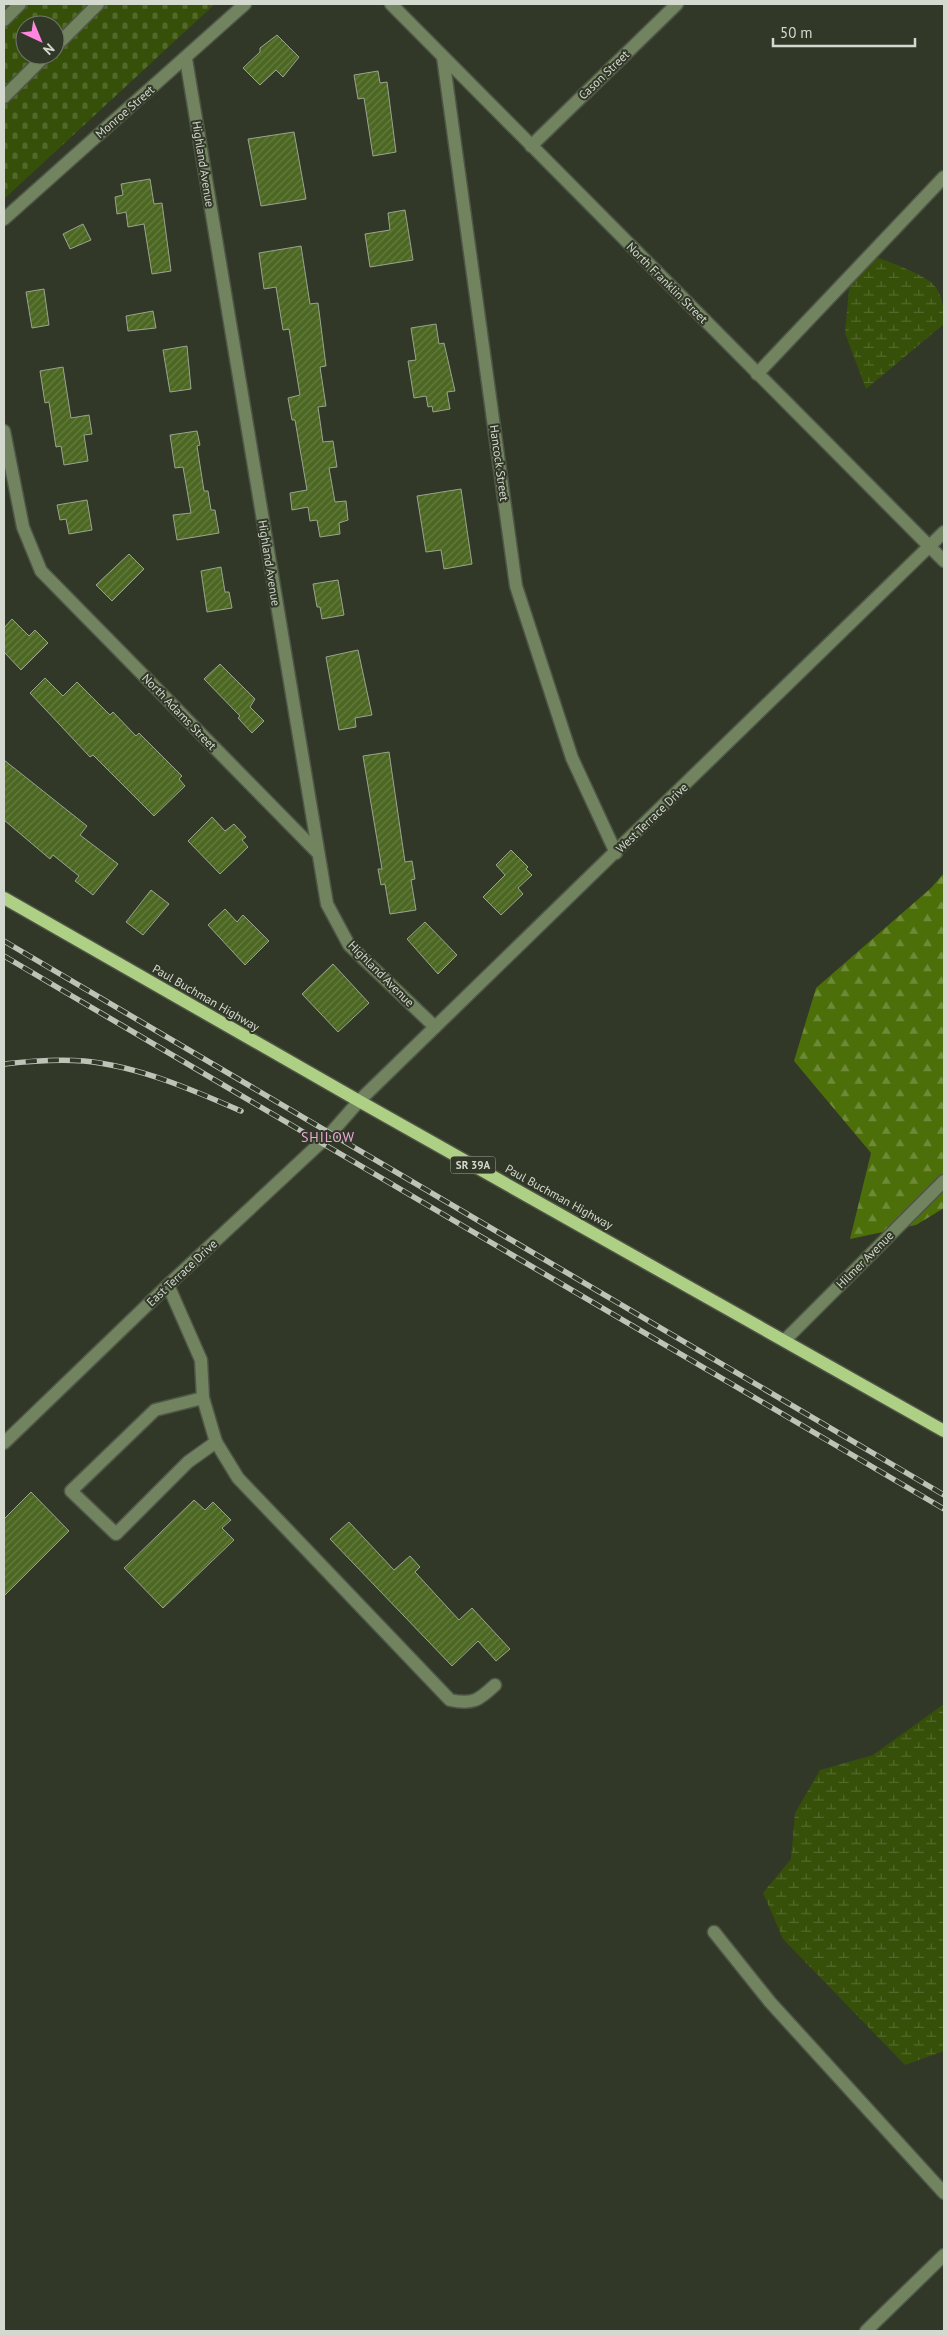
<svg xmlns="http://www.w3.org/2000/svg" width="948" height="2335" font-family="'PT Sans',sans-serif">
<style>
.forest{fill:url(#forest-firs)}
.wetland{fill:url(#wetland-marsh)}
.cemetery{fill:url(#cemetery-stones);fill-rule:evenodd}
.building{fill:url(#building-hatch);stroke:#9aa490}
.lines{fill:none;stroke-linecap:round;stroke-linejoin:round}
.minor-casing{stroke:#4e5546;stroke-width:15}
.major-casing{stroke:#4e5546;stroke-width:15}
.minor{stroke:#72835f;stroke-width:12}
.major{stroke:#aed084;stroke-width:12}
.rail-casing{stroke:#bec3b8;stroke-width:5.5}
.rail{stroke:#313828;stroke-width:4;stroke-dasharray:11;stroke-linecap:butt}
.labels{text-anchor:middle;stroke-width:4;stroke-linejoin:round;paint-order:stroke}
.shield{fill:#313828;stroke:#a3a99d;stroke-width:1}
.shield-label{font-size:11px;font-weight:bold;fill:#d4d9cf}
.street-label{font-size:12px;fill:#d4d9cf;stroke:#313828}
.neighbourhood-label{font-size:14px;letter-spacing:1px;fill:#eca8d8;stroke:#313828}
</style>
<defs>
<pattern id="forest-firs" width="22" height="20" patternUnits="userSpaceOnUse" patternTransform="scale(1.25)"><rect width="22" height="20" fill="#4d6f0a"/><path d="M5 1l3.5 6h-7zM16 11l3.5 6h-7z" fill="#6e8a38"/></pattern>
<pattern id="wetland-marsh" width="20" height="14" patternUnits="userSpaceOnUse" patternTransform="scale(1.25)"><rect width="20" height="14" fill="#375009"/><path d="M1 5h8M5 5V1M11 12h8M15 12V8" fill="none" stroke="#53692c"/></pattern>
<pattern id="cemetery-stones" width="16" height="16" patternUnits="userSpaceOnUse" patternTransform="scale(1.25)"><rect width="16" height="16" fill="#375009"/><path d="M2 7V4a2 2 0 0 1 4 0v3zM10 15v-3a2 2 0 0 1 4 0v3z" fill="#53692c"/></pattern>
<pattern id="building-hatch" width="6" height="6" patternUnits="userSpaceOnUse" patternTransform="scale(1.25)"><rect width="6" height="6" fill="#4c6722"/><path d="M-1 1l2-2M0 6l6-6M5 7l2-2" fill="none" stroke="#657c41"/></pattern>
</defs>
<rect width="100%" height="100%" fill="#313828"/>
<polygon class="forest" points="944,873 944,1208 916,1225 850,1239 871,1153 794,1061 816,988 931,888"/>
<g class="wetland">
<path d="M863,252C879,258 922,273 933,284C943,294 944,311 944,324L866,389L845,333L850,278Z"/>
<polygon points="944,1704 944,2051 905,2065 783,1939 763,1893 791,1859 795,1813 820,1770 873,1755"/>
</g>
<path class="cemetery" d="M4,4H215L4,199ZM25,25H55V55H25Z"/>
<g class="building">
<polygon points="277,35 299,57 283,77 276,70 260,85 243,68 260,52 260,48"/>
<polygon points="378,71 380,83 387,82 396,152 373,156 364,98 358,99 354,75"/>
<polygon points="294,132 306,199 261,206 248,139"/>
<polygon points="150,179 154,204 162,203 171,271 152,274 144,224 128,227 126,212 117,214 115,197 123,195 121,184"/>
<polygon points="405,210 413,260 370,267 365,234 390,230 388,213"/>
<polygon points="83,224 91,240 70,249 63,234"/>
<polygon points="301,246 310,304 318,303 326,366 320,367 326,406 318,407 323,442 333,441 337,467 329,468 335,502 346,501 348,520 339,523 340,534 320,537 317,520 310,521 308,507 292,510 290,493 307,490 295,420 292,420 288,398 300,395 289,329 283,330 276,287 264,289 259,253"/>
<polygon points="44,289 49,325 32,328 26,292"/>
<polygon points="153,311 156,328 128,331 126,316"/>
<polygon points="436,324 439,344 444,343 455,391 447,392 450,409 433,412 432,406 428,407 426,396 414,398 408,361 416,360 411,328"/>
<polygon points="187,346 191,389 170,392 163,350"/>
<polygon points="63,367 71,418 89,415 92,434 84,435 88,461 64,465 61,446 56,447 49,402 45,403 40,371"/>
<polygon points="197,431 200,445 197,446 204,491 208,491 211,510 215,510 219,533 177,540 173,515 191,513 183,467 175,468 170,435"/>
<polygon points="461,489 472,564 444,569 441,550 426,552 417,496"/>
<polygon points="87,500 92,530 69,534 66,519 60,520 57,505"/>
<polygon points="129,554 144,569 112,601 96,585"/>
<polygon points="221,567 225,592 229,592 232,608 207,612 201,571"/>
<polygon points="338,580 344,615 322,619 320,607 317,607 313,584"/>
<polygon points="12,619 29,636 35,630 48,643 21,670 4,652 4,628"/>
<polygon points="358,650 372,715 355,718 356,727 339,730 326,657"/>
<polygon points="220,664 255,699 250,707 264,721 252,733 238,718 240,716 204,679"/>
<polygon points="45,678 63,696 77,682 110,715 113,712 136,736 139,733 182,776 179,779 185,786 154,816 93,755 90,757 30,693"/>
<polygon points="389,752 405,862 412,861 415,879 411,880 416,910 390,914 385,884 381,885 378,869 382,869 363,756"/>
<polygon points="4,760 87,826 80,835 118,864 93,895 75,881 79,876 53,855 50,859 4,820"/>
<polygon points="212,817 225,831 234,824 246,837 242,840 248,847 220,874 188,841"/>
<polygon points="511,850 528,867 526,869 532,875 518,888 523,894 501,915 483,897 505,875 496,865"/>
<polygon points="151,890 169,904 143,935 126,922"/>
<polygon points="225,909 237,922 243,915 269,941 245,965 208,925"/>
<polygon points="425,922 457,955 438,974 407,939"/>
<polygon points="333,964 369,1003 338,1032 302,994"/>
<polygon points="31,1492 69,1531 4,1596 4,1519"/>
<polygon points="194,1500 205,1510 213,1502 231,1520 222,1528 234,1540 163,1608 124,1568"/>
<polygon points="349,1522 394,1570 410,1556 420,1567 415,1572 459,1620 472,1608 510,1649 496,1661 478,1641 452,1666 330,1539"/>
</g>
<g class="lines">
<defs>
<g id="minor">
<polyline points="391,4 944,561"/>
<polyline points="4,20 20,4"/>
<polyline points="55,47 98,4"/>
<polyline points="443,57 516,586 572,758 616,853"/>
<polyline points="186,59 327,904 349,945 435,1027"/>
<polyline points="4,97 46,55"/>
<polyline points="531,146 677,4"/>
<polyline points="4,219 245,4"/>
<polyline points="757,374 944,177"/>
<polyline points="4,431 23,527 41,571 317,852"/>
<path d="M168,1285L201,1360L203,1398L216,1442L238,1478L450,1700C473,1705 479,1700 495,1685"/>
<polyline points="785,1340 944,1181"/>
<polyline points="203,1398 155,1410 71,1491 116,1534 188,1462 216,1442"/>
<polyline points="4,1443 168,1285 331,1133 359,1101 944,532"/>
<polyline points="714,1932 770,2002 944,2193"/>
<polyline points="866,2331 944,2255"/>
</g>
<polyline id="major" points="4,898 359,1101 944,1431"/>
</defs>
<use href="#minor" class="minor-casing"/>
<use href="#major" class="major-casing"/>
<use href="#minor" class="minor"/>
<use href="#major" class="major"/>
<defs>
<g id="rail">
<polyline points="4,941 944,1495"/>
<polyline points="4,956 944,1509"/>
<path d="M4,1064C30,1061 58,1059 84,1061C138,1066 193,1090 241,1111"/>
</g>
</defs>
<use href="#rail" class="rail-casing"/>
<use href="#rail" class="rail"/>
</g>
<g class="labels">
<rect class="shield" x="450.5" y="1156.5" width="45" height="17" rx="4"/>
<g class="shield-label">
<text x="473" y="1169">SR 39A</text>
</g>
<g class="street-label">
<text transform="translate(604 75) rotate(-44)" y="4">Cason Street</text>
<text transform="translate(125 112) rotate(-41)" y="4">Monroe Street</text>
<text transform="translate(203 164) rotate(81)" y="4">Highland Avenue</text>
<text transform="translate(667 283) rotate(45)" y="4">North Franklin Street</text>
<text transform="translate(499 463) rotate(82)" y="4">Hancock Street</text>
<text transform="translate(269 563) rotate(81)" y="4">Highland Avenue</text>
<text transform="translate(179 712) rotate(46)" y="4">North Adams Street</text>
<text transform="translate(652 818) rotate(-44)" y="4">West Terrace Drive</text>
<text transform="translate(381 974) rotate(45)" y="4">Highland Avenue</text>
<text transform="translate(206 998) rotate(30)" y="4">Paul Buchman Highway</text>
<text transform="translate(559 1197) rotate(29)" y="4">Paul Buchman Highway</text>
<text transform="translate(865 1260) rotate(-45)" y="4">Hilmer Avenue</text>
<text transform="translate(182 1273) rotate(-43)" y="4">East Terrace Drive</text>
</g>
<g class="neighbourhood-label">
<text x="328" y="1142">SHILOW</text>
</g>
</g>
<rect width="948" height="2335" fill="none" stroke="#d4d9cf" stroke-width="10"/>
<g transform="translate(40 40) rotate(136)"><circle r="24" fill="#313828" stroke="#72786b"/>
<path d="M0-4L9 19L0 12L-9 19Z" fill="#ff85df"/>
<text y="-8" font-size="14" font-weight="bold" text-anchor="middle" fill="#d4d9cf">N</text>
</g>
<path d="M773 38v8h142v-8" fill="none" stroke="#d4d9cf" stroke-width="2.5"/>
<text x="780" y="38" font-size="15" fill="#d4d9cf" stroke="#313828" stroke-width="4" paint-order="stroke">50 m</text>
</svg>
